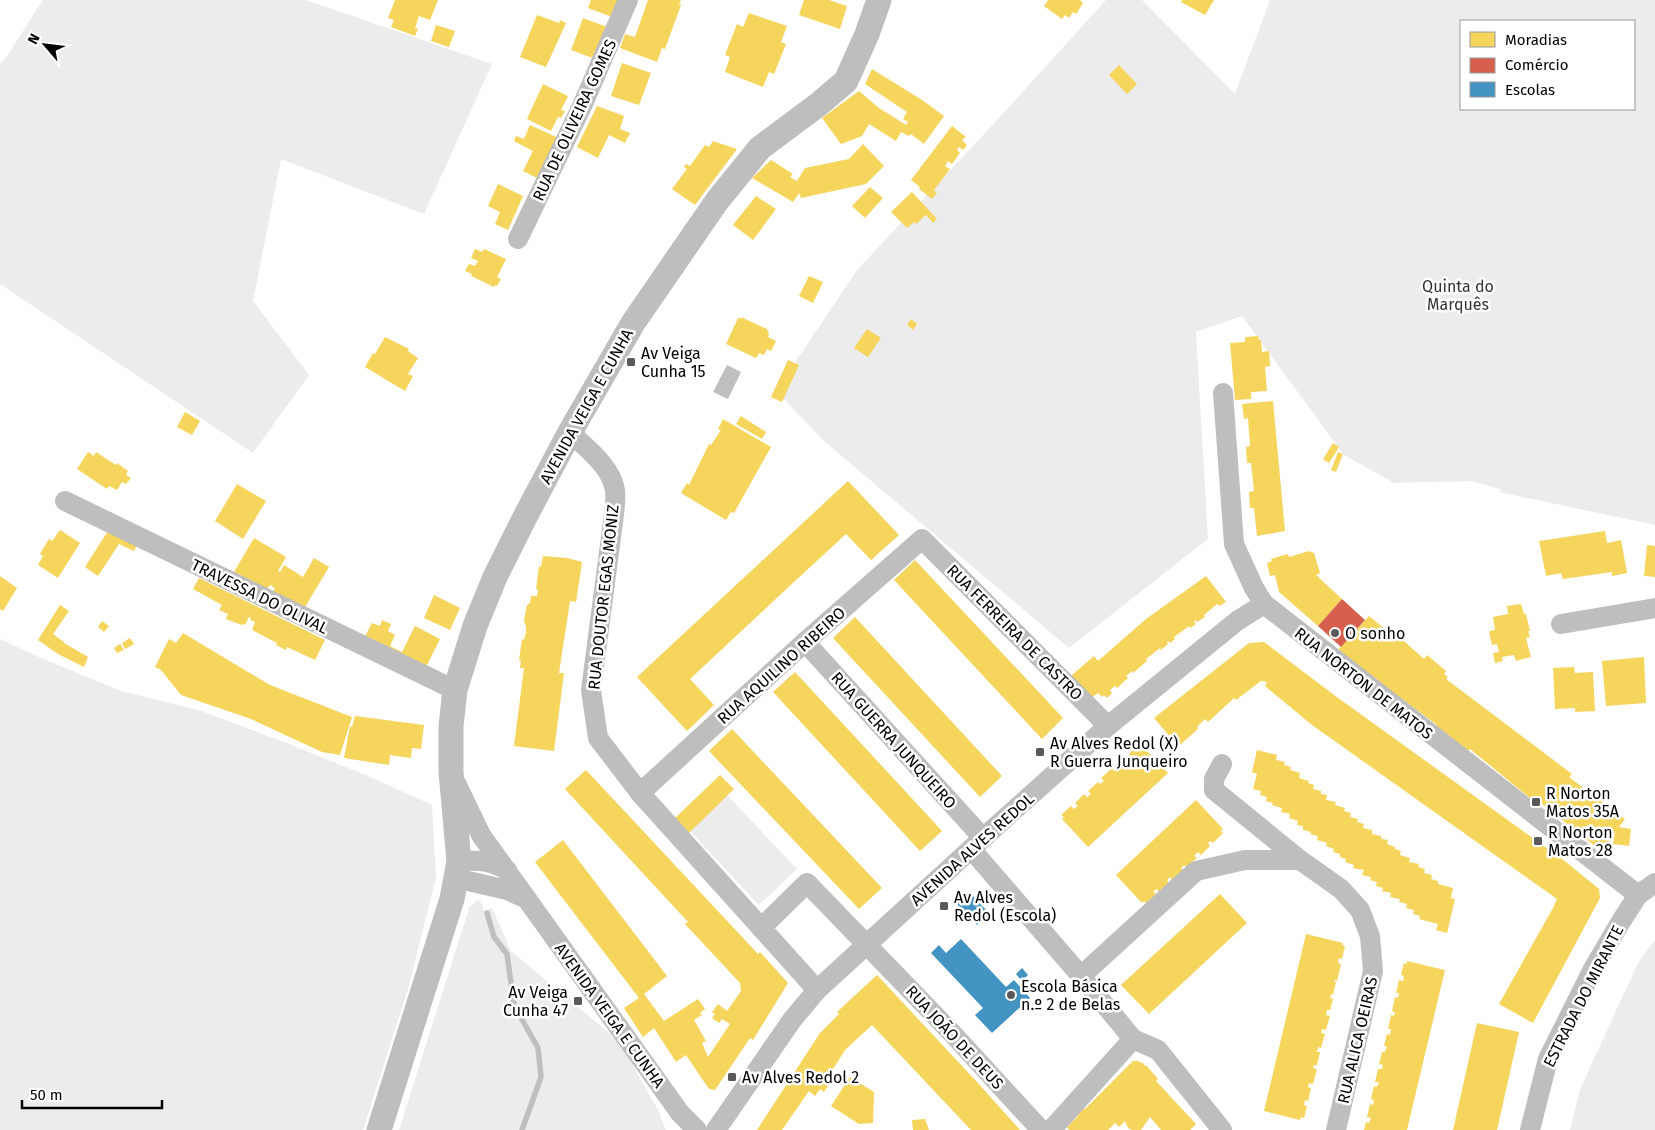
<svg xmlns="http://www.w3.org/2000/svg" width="1655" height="1130" font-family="'Fira Sans',sans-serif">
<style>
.green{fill:#ececec;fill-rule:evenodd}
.water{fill:#bfbfbf}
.homes{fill:#f6d55c}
.shops{fill:#d6604d}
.schools{fill:#4393c3}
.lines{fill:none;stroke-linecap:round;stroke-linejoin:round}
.stream{stroke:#bfbfbf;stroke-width:5.5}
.minor{stroke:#bebebe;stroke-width:20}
.tertiary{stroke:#bebebe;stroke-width:25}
.poi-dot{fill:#595959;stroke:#fff;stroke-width:2}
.labels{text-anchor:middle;stroke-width:5;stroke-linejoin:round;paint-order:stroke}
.street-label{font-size:16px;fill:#000;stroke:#fff}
.park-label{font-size:16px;fill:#333;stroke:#fff}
.poi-label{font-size:16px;fill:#000;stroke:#fff;text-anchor:start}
</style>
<rect width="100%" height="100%" fill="#fff"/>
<g class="green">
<polygon points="43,0 306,0 492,64 424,214 281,159 253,301 309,375 253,453 0,284 0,64 7,56"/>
<path d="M1106,0H1142L1235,94L1270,0H1655V525L1499,492L1500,489L1471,481L1394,483L1344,455L1242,316L1196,332L1208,539L1069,648L825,442L776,391L857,270L999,118ZM1461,21H1634V109H1461Z"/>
<polygon points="0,639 41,658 121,691 199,710 289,744 368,776 432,805 436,878 408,989 363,1130 0,1130"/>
<polygon points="727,795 797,869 759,905 689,830"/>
<polygon points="478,900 482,904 484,911 492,908 511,951 619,1041 658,1110 666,1130 399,1130 467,915 469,907"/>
<polygon points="1655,940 1655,1130 1570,1130 1580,1089 1638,963"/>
</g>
<polygon class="water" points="727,365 741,372 728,399 713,392"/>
<g class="homes">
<polygon points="395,0 438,0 430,20 419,16 415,28 418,29 415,36 391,27 394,20 388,18"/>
<polygon points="591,0 621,0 615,18 588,8"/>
<polygon points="648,0 681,0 679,4 681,5 665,49 662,48 657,62 620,48 625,34 635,37"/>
<polygon points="804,0 829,0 847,6 840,29 799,15"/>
<polygon points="1048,0 1080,0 1083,3 1076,14 1073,12 1069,18 1065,15 1062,19 1044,6"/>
<polygon points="1182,0 1214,0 1205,15 1181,2"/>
<polygon points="749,13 787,26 781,42 786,44 774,74 769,72 763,87 725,72 730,57 725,55 737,24 743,27"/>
<polygon points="537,15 559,23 560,20 566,23 546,67 520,57"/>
<polygon points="583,18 610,28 598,60 571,50"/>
<polygon points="436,25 455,31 449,47 431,41"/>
<polygon points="622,63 651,73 639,105 611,96"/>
<polygon points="1119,65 1137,84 1127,94 1109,75"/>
<polygon points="872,69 922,100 944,116 924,144 911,134 909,136 901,132 896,141 869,124 862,136 841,144 822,118 859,91 879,108 906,125 908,122 903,119 907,112 865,84"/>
<polygon points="543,84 568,96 561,110 565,111 561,118 558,117 551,131 527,119"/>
<polygon points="597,106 624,116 620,129 630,133 625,143 609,135 598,158 577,147"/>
<polygon points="530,125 565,141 541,180 523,171 533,151 514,141 516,136 524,139"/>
<polygon points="952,126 966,137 962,140 967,145 963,150 959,147 957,150 960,153 952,164 948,161 945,166 950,169 934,190 937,193 932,199 919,189 920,187 911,180"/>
<polygon points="713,141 737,149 695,205 672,189 687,169 684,167 686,164 690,166 705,145 709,147"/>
<polygon points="863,144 884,166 866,184 801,198 799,193 793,202 752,178 771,160 793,174 790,177 797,181 805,168 849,159"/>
<polygon points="498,184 523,196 508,230 495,224 500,212 488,206"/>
<polygon points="870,187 883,198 865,218 852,206"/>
<polygon points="912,192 937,219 933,223 926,215 916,224 914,222 907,228 891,212"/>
<polygon points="756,196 776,209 753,240 733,225"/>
<polygon points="475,249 482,252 484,249 506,259 497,277 501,279 497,286 495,285 494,287 471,276 472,274 465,271 469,264 475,266 478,261 471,258"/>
<polygon points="809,276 823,282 813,303 799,296"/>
<polygon points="738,318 743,318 767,329 769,334 768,337 776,341 771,351 767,349 764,355 759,353 756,358 726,344"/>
<polygon points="911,319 917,324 913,330 907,325"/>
<polygon points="867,329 881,338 868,357 854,348"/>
<polygon points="1258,336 1259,340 1261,340 1262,352 1269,351 1270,366 1265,367 1267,391 1251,392 1251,399 1235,400 1230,343 1245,342 1245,337"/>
<polygon points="385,337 409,349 408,351 418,358 408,374 413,376 405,391 365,367 373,353 375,354"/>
<polygon points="788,360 799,365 782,402 771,397"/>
<polygon points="1273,401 1285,531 1257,536 1254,508 1250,508 1249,492 1254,491 1251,463 1247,463 1246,447 1250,446 1248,418 1244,419 1242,404"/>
<polygon points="185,412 200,421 192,435 177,427"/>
<polygon points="741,416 766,432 762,439 736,424"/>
<polygon points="723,419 771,447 734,513 731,512 726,520 681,493 687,483 689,485 709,444 711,445 721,430 718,429"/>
<polygon points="1333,443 1339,447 1329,463 1323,459"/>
<polygon points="88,452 94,456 96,452 116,465 117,463 128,471 126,475 131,478 126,484 122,482 117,490 109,486 107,489 77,469"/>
<polygon points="1338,452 1343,454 1336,472 1331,470"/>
<polygon points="848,481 899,535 871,560 846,534 781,594 690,679 714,705 687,731 637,677"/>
<polygon points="237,484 266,501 243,539 215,521"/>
<polygon points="60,530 80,543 58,578 38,565 43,556 40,554 41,552 49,539 52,541"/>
<polygon points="108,531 137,545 134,551 119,544 98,576 85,567"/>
<polygon points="1605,531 1607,543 1621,540 1627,573 1612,576 1612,572 1563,579 1561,573 1546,576 1539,541"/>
<polygon points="254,538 286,557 278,571 280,572 284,565 303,577 314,558 329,567 302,612 272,594 275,588 270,585 266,591 234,572"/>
<polygon points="1647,545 1655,546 1655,577 1644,576"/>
<polygon points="1309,551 1314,553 1320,573 1316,575 1342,599 1318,626 1279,592 1275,575 1270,576 1267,563 1272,561 1271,559 1288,554 1289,557"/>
<polygon points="543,556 567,558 582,562 576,602 570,601 559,673 564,673 554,751 514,746 524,668 520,668 521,661 519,660 522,639 524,640 526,632 526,625 525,625 524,620 527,605 530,603 531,596 537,596 538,590 536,589 539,566 541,567"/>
<polygon points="915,560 1063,718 1042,739 894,580"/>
<polygon points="0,576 17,588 3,611 0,609"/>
<polygon points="1206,576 1226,602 1219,606 1217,604 1204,615 1205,617 1197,622 1196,620 1194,622 1196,624 1190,628 1189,626 1174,637 1175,639 1170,643 1168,641 1167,642 1168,644 1161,650 1160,648 1146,659 1147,661 1133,673 1132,671 1126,676 1128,678 1117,688 1115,686 1110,690 1112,693 1107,698 1104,695 1102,697 1098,693 1091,698 1071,676 1094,656 1098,661 1146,619"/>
<polygon points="199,578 325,640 315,660 287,647 286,650 276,645 277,643 252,630 255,622 250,620 251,618 249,617 245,625 243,624 242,625 226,619 228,614 219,610 222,605 193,589"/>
<polygon points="434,595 460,608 450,630 424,618"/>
<polygon points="1521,604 1524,614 1526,614 1530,631 1528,631 1530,637 1526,638 1531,657 1516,661 1514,655 1502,657 1503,661 1495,663 1493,653 1499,652 1497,644 1492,645 1489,631 1495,630 1493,617 1508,614 1507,606"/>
<polygon points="60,605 69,611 53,634 64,642 64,643 88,657 84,667 58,654 38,640"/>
<polygon points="1369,616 1385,629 1387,626 1424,659 1427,655 1446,671 1444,674 1448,677 1446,679 1572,774 1569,777 1625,819 1619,827 1631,829 1629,846 1613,844 1615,832 1601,851 1532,796 1530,798 1470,749 1468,751 1436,726 1437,725 1337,651"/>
<polygon points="855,617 1002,776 980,797 833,638"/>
<polygon points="382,620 391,624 388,631 395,635 390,646 402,652 415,626 440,639 426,667 361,644 372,623 380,626"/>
<polygon points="102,621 109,626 104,632 98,627"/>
<polygon points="183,633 270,685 352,717 340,755 322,752 251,719 181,695 161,670 155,667 169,639 176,643"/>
<polygon points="130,638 134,644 125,649 122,643"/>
<polygon points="1264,642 1334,695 1566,862 1599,889 1600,898 1533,1023 1499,1004 1553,908 1557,899 1312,725 1265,686 1267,682 1261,681 1236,700 1234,698 1208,722 1205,719 1197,727 1198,729 1181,744 1179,742 1177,745 1154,718 1249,643"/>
<polygon points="120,644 124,650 117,653 114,648"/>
<polygon points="1644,657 1646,703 1606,706 1602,661"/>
<polygon points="1574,667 1575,673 1593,672 1595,711 1575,712 1575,708 1555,709 1553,668"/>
<polygon points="795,672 942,831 920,851 773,692"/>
<polygon points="355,716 424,725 421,749 412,748 411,758 390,755 389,765 344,758 350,726 352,727"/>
<polygon points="732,729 882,888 859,909 709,751"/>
<polygon points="1138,745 1140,748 1142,746 1168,773 1088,847 1062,819 1064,817 1061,815 1071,806 1074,809 1078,806 1075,803 1084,794 1087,797 1091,794 1088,791 1098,782 1100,784 1104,781 1101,778 1112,768 1114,771 1116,770 1118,768 1115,765 1125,756 1128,759 1131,756 1129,754"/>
<polygon points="1257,750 1277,755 1276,760 1285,762 1284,765 1291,767 1290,770 1300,773 1299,778 1309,781 1308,783 1314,785 1313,789 1321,791 1321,794 1327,795 1326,800 1336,802 1335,805 1345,808 1344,811 1351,813 1350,817 1358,819 1357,822 1364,824 1363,828 1372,830 1372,834 1381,836 1381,839 1388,840 1387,844 1395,847 1395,849 1401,851 1400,855 1410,858 1409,862 1419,864 1418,867 1425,869 1424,873 1432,875 1431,879 1438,881 1438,884 1453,888 1451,898 1455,899 1447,933 1436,930 1438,924 1419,919 1420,916 1413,914 1414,910 1406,908 1407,904 1399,902 1400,899 1390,897 1391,893 1382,891 1383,888 1376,886 1377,882 1370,880 1371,877 1362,875 1364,870 1353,868 1354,865 1345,862 1346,859 1340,857 1340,854 1333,852 1334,849 1326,846 1327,843 1317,840 1318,836 1310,834 1311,832 1303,830 1303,826 1297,825 1298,821 1289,818 1290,814 1281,812 1282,808 1272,805 1273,803 1266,801 1267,797 1260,795 1261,791 1253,789 1257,774 1252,772"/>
<polygon points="586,770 758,954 760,952 788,983 753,1040 750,1038 715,1090 709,1089 686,1055 676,1062 654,1028 643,1037 624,1008 639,998 535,862 563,840 667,976 644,994 664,1021 698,999 705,1009 700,1013 702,1015 694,1020 706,1041 702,1043 708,1057 730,1024 722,1019 719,1023 712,1018 715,1014 712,1012 718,1004 727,1011 741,991 740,983 685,924 688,922 565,789"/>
<polygon points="720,775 734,789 688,834 674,819"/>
<polygon points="1196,800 1223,829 1221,831 1223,833 1213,843 1210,841 1208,843 1210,846 1201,855 1198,852 1194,856 1197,858 1186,867 1184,865 1181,868 1183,870 1172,880 1170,877 1167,880 1169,883 1159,892 1157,889 1153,891 1156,894 1146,903 1144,901 1142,903 1116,875"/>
<polygon points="1220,894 1247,923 1149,1014 1121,985"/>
<polygon points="1306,934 1343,943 1342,945 1345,946 1342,959 1339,958 1338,963 1341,964 1337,981 1334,980 1334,982 1336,982 1333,995 1331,994 1330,998 1333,999 1330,1010 1327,1010 1326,1015 1330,1016 1326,1030 1322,1029 1321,1033 1325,1034 1321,1048 1318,1047 1317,1052 1320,1052 1317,1065 1314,1065 1313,1068 1317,1069 1313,1084 1309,1083 1308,1087 1311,1088 1308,1101 1305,1100 1304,1105 1307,1106 1304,1118 1301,1117 1300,1120 1264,1111"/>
<polygon points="1407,961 1445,970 1407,1130 1364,1130 1366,1122 1369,1123 1371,1118 1367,1117 1370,1104 1373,1105 1374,1100 1371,1099 1374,1086 1377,1087 1379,1082 1375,1082 1378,1069 1382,1069 1383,1065 1379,1064 1382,1052 1385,1052 1387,1047 1384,1046 1387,1034 1390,1035 1391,1029 1388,1029 1391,1015 1394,1016 1395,1012 1392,1011 1395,997 1398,998 1399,993 1396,993 1399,980 1403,981 1404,976 1401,975 1404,963 1407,964"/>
<polygon points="877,975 977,1082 1020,1130 971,1130 872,1025 845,1050 830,1074 834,1077 824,1092 820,1089 815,1096 809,1091 782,1130 757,1130 820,1033 839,1014 837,1012"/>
<polygon points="1477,1023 1519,1032 1497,1130 1453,1130"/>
<polygon points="1133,1061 1138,1061 1141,1063 1142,1062 1145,1066 1146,1065 1158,1079 1156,1081 1196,1124 1190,1130 1161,1130 1150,1117 1141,1130 1132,1130 1128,1128 1125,1121 1119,1127 1115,1123 1108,1130 1069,1130 1067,1127 1078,1116 1077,1115 1084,1108 1085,1109"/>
<polygon points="850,1077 874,1092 873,1123 859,1124 831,1106"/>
<polygon points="925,1119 929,1130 913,1130 912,1120"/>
</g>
<polygon class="shops" points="1342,599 1365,620 1341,647 1318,626"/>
<g class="schools">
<polygon points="969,892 989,913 977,925 957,904"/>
<polygon points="961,939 1006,987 1014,980 1030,998 992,1033 975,1015 983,1008 931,953 939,945 946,953"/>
<polygon points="1022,968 1028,975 1022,981 1016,974"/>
</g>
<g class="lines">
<polyline class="stream" points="487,913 494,937 507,954 514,1005 538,1048 541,1077 522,1130"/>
<g class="minor">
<polyline points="518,239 582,106 628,0"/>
<polyline points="1223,393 1234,544 1254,588 1264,604 1638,895"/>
<path d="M570,432C586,448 611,466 615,490C616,498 615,506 614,514L591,690L598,738L640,793L817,990"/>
<polyline points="65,501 455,690"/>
<polyline points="1561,624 1655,608"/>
<polyline points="805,642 983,838"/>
<polyline points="1222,764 1214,779 1214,790 1300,860"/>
<polyline points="456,783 481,835 680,1113 697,1130"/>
<polyline points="640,793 805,642 922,539 1108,726"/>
<polyline points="971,849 1081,976 1133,1039 1158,1050 1222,1130"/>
<path d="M459,861C479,860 488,860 507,870"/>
<polyline points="455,878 507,890 527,899"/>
<polyline points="761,928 807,883 951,1032 1041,1130"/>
<polyline points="1081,976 1196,871 1245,860 1300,860 1341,889 1360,910 1370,936 1373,971 1336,1130"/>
<polyline points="716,1130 792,1020 817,990 983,838 1108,726 1237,621 1264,604"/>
<polyline points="1051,1130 1133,1039"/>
<polyline points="1530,1130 1548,1059 1593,969 1620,923 1638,895 1655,883"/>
</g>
<polyline class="tertiary" points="379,1130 452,899 459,861 451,772 451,726 455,690 475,626 495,577 525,517 570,432 633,323 717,201 760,148 819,104 846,81 867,34 879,0"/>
</g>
<g class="poi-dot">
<rect x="626" y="357" width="10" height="10" rx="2.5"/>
<circle cx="1335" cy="633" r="5"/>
<rect x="1035" y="747" width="10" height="10" rx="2.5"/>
<rect x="1531" y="797" width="10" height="10" rx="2.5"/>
<rect x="1533" y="836" width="10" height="10" rx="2.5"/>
<rect x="939" y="901" width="10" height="10" rx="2.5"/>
<circle cx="1011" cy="995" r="5"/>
<rect x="573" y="996" width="10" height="10" rx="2.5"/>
<rect x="727" y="1072" width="10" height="10" rx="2.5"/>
</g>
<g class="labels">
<g class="street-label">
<text transform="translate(574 120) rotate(-65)" y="6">RUA DE OLIVEIRA GOMES</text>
<text transform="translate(586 406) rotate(-61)" y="6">AVENIDA VEIGA E CUNHA</text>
<text transform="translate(260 596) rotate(26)" y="6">TRAVESSA DO OLIVAL</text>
<text transform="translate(603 597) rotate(-84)" y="6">RUA DOUTOR EGAS MONIZ</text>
<text transform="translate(1015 632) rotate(45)" y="6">RUA FERREIRA DE CASTRO</text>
<text transform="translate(781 665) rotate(-42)" y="6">RUA AQUILINO RIBEIRO</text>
<text transform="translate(1364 683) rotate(38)" y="6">RUA NORTON DE MATOS</text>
<text transform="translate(894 740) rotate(48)" y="6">RUA GUERRA JUNQUEIRO</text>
<text transform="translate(972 849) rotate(-42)" y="6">AVENIDA ALVES REDOL</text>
<text transform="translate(1583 996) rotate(-63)" y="6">ESTRADA DO MIRANTE</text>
<text transform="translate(610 1015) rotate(54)" y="6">AVENIDA VEIGA E CUNHA</text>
<text transform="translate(955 1037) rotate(47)" y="6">RUA JOÃO DE DEUS</text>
<text transform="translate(1357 1040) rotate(-77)" y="6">RUA ALICA OEIRAS</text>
</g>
<g class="park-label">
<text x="1458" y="292">Quinta do<tspan x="1458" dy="18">Marquês</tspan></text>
</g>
<g class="poi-label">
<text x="641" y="359">Av Veiga<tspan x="641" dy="18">Cunha 15</tspan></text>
<text x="1345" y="639">O sonho</text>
<text x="1050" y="749">Av Alves Redol (X)<tspan x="1050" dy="18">R Guerra Junqueiro</tspan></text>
<text x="1546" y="799">R Norton<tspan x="1546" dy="18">Matos 35A</tspan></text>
<text x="1548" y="838">R Norton<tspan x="1548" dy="18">Matos 28</tspan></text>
<text x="954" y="903">Av Alves<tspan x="954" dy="18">Redol (Escola)</tspan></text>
<text x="1021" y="992">Escola Básica<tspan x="1021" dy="18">n.º 2 de Belas</tspan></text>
<text x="568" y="998" text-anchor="end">Av Veiga<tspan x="568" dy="18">Cunha 47</tspan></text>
<text x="742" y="1083">Av Alves Redol 2</text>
</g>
</g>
<rect x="1460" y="20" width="175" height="90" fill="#ffffff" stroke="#999999"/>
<rect x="1470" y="32" width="25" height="15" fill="#f6d55c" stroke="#999999"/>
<text x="1505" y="45" font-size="15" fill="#000000">Moradias</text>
<rect x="1470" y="58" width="25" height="15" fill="#d6604d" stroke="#999999"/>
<text x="1505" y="70" font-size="15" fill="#000000">Comércio</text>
<rect x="1470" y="82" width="25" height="15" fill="#4393c3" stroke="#999999"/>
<text x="1505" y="95" font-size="15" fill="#000000">Escolas</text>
<g transform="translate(45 45) rotate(298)" stroke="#ffffff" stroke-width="4" paint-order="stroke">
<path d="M0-4L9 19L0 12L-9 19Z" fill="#000000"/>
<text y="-8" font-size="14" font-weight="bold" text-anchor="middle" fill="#000000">N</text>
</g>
<path d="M22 1100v8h140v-8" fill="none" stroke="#000000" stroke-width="2.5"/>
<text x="30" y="1100" font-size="15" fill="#000000" stroke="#ffffff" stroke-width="4" paint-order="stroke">50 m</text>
</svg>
